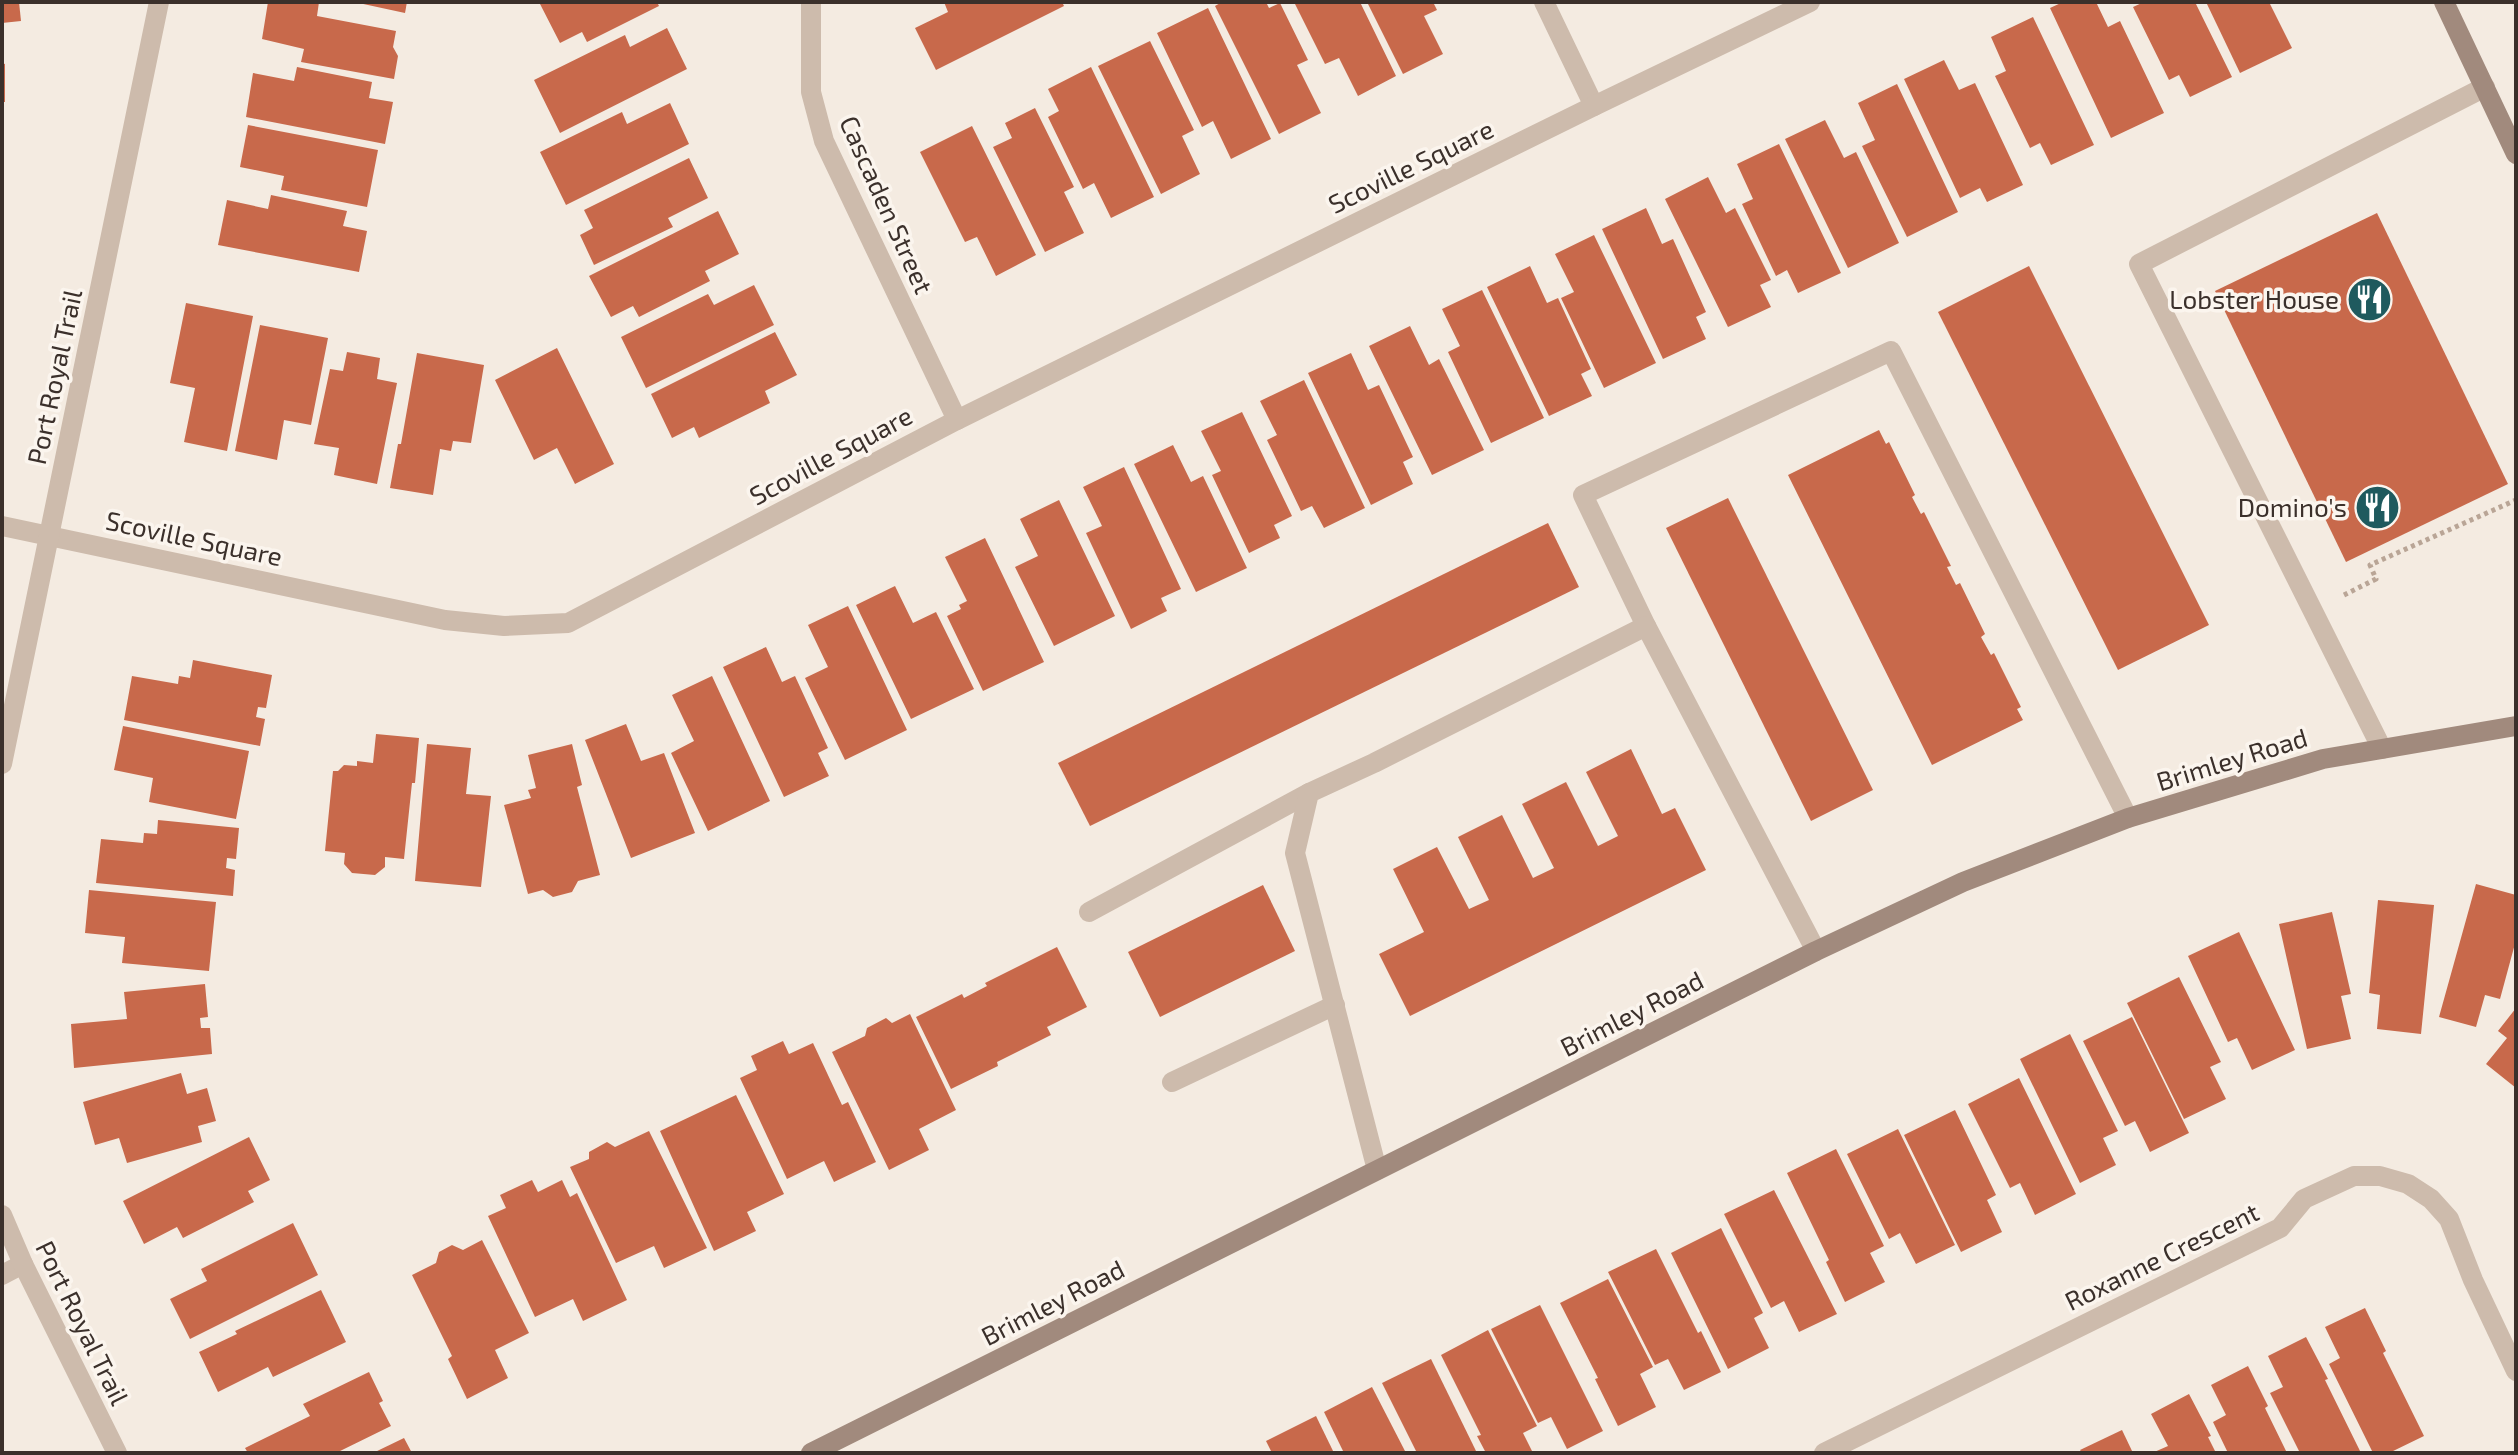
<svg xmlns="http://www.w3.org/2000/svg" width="2518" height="1455" font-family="'Exo 2',sans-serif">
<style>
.building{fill:#c8694b}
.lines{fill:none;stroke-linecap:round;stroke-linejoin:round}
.path{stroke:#b9a596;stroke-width:5;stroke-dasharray:4 4;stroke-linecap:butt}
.service{stroke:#cdbbac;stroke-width:20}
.minor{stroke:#cdbbac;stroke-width:20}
.tertiary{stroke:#cdbbac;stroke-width:20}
.secondary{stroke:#a18a7d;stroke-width:20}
.labels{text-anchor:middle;stroke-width:7;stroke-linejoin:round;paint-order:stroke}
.street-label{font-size:26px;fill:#3b302b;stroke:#fbf5ee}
.poi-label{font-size:26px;fill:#3b302b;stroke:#fbf5ee;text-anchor:end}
</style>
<rect width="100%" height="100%" fill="#f4ebe1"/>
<g class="building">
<polygon points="2,2 19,2 21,21 2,23"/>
<polygon points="268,2 319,2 317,16 396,31 393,47 398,56 394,79 301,62 304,49 262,39"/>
<polygon points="354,2 407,2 405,13"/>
<polygon points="539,2 657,2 659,6 587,42 582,32 560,43"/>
<polygon points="944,2 1062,2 1064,6 936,70 915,28 948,12"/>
<polygon points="1222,2 1266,2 1269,8 1280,3 1308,60 1297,65 1321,113 1279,134 1215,6"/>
<polygon points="1294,2 1360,2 1396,76 1358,96 1339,58 1325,64"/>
<polygon points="1367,2 1433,2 1437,10 1424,16 1443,54 1403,74"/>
<polygon points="2063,2 2096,2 2108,27 2120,21 2164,113 2111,138 2050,8"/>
<polygon points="2144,2 2195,2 2232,77 2190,97 2179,75 2169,80 2133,7"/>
<polygon points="2206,2 2269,2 2292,48 2240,73"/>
<polygon points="1208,8 1271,139 1231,159 1213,121 1202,127 1157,33"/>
<polygon points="2033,17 2094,145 2051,165 2040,143 2030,148 1995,76 2006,71 1991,37"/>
<polygon points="667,28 687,69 560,133 534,80 625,35 630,47"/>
<polygon points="1150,41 1194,130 1182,136 1200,174 1161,194 1098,66"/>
<polygon points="1944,60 1959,90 1975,83 2023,185 1987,202 1980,188 1960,198 1904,79"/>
<polygon points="2,63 5,64 5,102 2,102"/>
<polygon points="297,67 372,82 369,98 393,102 385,144 246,117 253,73 294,81"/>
<polygon points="1091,67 1154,197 1111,218 1094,183 1083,189 1048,117 1059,111 1048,89"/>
<polygon points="1897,84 1958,212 1907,237 1862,146 1875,140 1858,103"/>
<polygon points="670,103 689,144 566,205 540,152 622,112 627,124"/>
<polygon points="1035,108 1074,187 1064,192 1084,233 1045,252 993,147 1012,138 1005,123"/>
<polygon points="1825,120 1844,158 1856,152 1899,243 1848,268 1785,139"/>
<polygon points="248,125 378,150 367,207 281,190 284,176 240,167"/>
<polygon points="972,126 1036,255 996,276 977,237 965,242 920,152"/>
<polygon points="1779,144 1841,273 1798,293 1787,270 1776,276 1742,204 1753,199 1737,164"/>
<polygon points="689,158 708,198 668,218 673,227 594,265 580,235 593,228 584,210"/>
<polygon points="1708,177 1726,213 1735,208 1771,280 1760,285 1771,307 1728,327 1665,199"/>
<polygon points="271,195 347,211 343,226 367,231 359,272 218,245 227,200 268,209"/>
<polygon points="1646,208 1662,244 1673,239 1706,312 1696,317 1706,339 1663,359 1602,229"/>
<polygon points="718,211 739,254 705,271 710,281 639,317 633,306 611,317 589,276"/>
<polygon points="2377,213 2508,484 2346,562 2215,291"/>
<polygon points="1594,235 1656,363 1604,388 1561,298 1574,292 1555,254"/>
<polygon points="1530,266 1547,303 1558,298 1591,369 1581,374 1592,396 1549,416 1487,287"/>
<polygon points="2029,266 2209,625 2118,670 1938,312"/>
<polygon points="754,285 774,325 646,388 621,337 708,294 714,305"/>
<polygon points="1482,290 1544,418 1491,443 1448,352 1460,346 1442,309"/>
<polygon points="186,303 253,316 227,451 184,442 195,388 170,383"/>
<polygon points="260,325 328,338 311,425 284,420 277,460 235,451"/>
<polygon points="1410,326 1429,365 1439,359 1484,450 1432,475 1369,346"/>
<polygon points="775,332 797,375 765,391 770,403 699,438 694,427 672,438 651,394"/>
<polygon points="557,348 614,464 575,484 557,448 534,460 495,380"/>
<polygon points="347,352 380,358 377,379 397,383 377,484 334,475 339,448 314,444 330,369 343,371"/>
<polygon points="417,353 484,365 471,443 453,441 451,451 440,449 433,495 390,488 398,444 401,444"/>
<polygon points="1351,353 1368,390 1379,385 1413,457 1403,462 1413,484 1371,505 1308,373"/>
<polygon points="1304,380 1365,508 1324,528 1312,506 1301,511 1267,440 1277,435 1260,401"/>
<polygon points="1242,412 1292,516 1274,525 1280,538 1249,553 1212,475 1221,471 1201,431"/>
<polygon points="1879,430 1886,444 1889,442 1915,495 1912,497 1921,514 1924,512 1951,566 1947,567 1956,585 1960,583 1985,634 1981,637 1991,655 1994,653 2021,707 2017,709 2023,720 1932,765 1788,475"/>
<polygon points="1173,445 1191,482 1203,476 1247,568 1196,592 1134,464"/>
<polygon points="1124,467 1181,589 1161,598 1167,611 1131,629 1086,533 1102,526 1083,487"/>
<polygon points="1728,498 1873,790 1811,821 1666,528"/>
<polygon points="1059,500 1115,616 1054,646 1015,567 1038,556 1020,519"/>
<polygon points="1548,523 1579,587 1090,826 1058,763"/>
<polygon points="985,538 1044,662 983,691 947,616 961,609 959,605 967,601 945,557"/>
<polygon points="895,586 913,623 936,612 974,689 911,719 856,605"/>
<polygon points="848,606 907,730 845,760 805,678 828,667 808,625"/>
<polygon points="766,647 782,682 795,676 828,748 818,753 829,776 784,797 723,667"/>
<polygon points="193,660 272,675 266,708 258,707 256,717 265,719 260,746 124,720 132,676 178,684 179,676 190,678"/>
<polygon points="712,676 770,801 708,831 671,753 694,741 672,695"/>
<polygon points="626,724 641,761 664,753 695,833 631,858 585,740"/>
<polygon points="123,726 249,751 236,819 149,802 153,778 114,770"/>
<polygon points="376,734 419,738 415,783 412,783 404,859 385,857 385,867 375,875 352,873 344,864 345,853 325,851 333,771 338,771 344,765 357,766 357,761 373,763"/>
<polygon points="427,744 471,748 466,794 491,796 481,887 415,881"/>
<polygon points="572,744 582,785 577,787 600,875 578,881 572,892 553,897 543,890 528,894 504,805 531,798 528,790 536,788 528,755"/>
<polygon points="1631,749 1662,814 1675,808 1706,870 1410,1016 1379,954 1424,932 1393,869 1437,847 1469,909 1489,900 1458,837 1502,815 1533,878 1554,868 1522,804 1566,782 1598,846 1618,836 1586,772"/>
<polygon points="158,820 239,828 236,859 227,858 226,868 235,870 233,896 96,883 101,839 143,843 144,833 157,834"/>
<polygon points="2476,884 2516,895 2516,940 2500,999 2485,995 2476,1027 2439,1017"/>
<polygon points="1263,885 1295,951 1160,1017 1128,952"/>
<polygon points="89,890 216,902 209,971 122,963 125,937 85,933"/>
<polygon points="2378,900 2434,905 2421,1034 2377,1029 2380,995 2369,993"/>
<polygon points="2332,912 2351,994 2341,996 2351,1039 2307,1049 2279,924"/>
<polygon points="2239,932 2295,1050 2252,1070 2237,1038 2228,1042 2188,956"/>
<polygon points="1057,947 1087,1007 1047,1027 1051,1035 997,1062 998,1066 951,1089 916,1017 962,994 964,998 987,986 985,983"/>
<polygon points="2179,977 2221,1062 2210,1067 2226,1099 2184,1119 2127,1003"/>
<polygon points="205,984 208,1017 200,1018 201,1028 210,1028 212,1054 74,1068 71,1024 127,1019 124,992"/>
<polygon points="2516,1008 2516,1088 2486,1064 2507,1038 2498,1031"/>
<polygon points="910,1014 956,1110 919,1129 929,1150 889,1170 832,1052 865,1036 867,1028 886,1018 892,1023"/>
<polygon points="2132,1017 2189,1133 2150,1152 2135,1121 2125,1126 2083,1041"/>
<polygon points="2070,1034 2118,1131 2103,1138 2116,1165 2080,1183 2020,1059"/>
<polygon points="783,1041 789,1054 813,1043 842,1105 848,1102 876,1162 834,1182 824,1161 787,1179 740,1078 757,1070 751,1056"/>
<polygon points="181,1073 187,1094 207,1088 216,1121 198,1126 202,1142 127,1163 119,1138 95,1145 83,1102"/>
<polygon points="2019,1078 2076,1194 2035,1215 2020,1183 2010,1188 1968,1104"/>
<polygon points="736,1095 784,1194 747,1212 756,1231 714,1251 660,1131"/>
<polygon points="1955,1110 1996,1195 1987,1200 2002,1232 1961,1252 1904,1135"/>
<polygon points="1898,1129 1955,1245 1916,1264 1900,1233 1889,1239 1847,1154"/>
<polygon points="649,1131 707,1248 664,1268 654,1246 616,1263 570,1167 589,1159 589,1152 607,1142 615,1147"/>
<polygon points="249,1137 270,1180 248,1191 254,1202 183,1238 177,1227 144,1244 123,1201"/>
<polygon points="1836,1149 1884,1246 1870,1253 1885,1282 1845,1302 1826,1262 1829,1260 1787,1173"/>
<polygon points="532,1180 538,1192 562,1180 570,1197 577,1193 627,1300 583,1321 573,1299 535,1317 488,1216 506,1208 500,1195"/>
<polygon points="1774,1190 1837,1314 1799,1332 1784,1301 1771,1308 1724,1214"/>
<polygon points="293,1223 318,1275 190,1339 170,1299 207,1281 201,1269"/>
<polygon points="1721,1228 1763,1313 1754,1318 1769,1348 1728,1369 1671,1253"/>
<polygon points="482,1240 529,1333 495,1350 508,1378 467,1399 448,1359 452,1356 412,1275 436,1263 439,1252 452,1245 463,1250"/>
<polygon points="1656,1249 1698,1333 1701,1331 1721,1372 1684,1390 1668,1359 1655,1365 1608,1272"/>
<polygon points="1608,1279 1653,1367 1640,1374 1656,1407 1618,1426 1595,1379 1598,1378 1560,1303"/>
<polygon points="321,1290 346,1342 273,1377 268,1367 218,1392 199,1352 237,1334 235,1331"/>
<polygon points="1540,1305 1603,1431 1567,1449 1551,1417 1538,1423 1491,1329"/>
<polygon points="2365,1308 2386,1351 2383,1353 2424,1436 2389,1453 2373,1453 2329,1364 2340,1358 2325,1327"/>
<polygon points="1488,1330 1537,1426 1523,1433 1533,1453 1486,1453 1477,1436 1481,1435 1441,1355"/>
<polygon points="2306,1337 2328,1379 2325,1380 2361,1453 2300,1453 2270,1393 2283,1387 2268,1356"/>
<polygon points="1431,1359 1477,1453 1417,1453 1382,1383"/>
<polygon points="2248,1366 2268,1406 2265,1408 2287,1453 2228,1453 2213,1422 2226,1415 2211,1385"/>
<polygon points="369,1372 383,1401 379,1403 391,1426 336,1453 248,1453 245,1448 310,1416 303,1404"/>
<polygon points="1372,1387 1406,1453 1344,1453 1324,1412"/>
<polygon points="2189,1394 2211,1436 2208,1437 2216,1453 2152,1453 2168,1446 2151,1414"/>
<polygon points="1316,1416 1334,1453 1272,1453 1266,1441"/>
<polygon points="2122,1430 2133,1453 2082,1453 2080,1450"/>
<polygon points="404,1438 412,1453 373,1453"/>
</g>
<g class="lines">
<polyline class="path" points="2344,595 2376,579 2370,565 2516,500"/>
<g class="service">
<polyline points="1646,626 1583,495 1891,351 2128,818"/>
<polyline points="2382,749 2139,264 2485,87"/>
<polyline points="1089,912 1309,793"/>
<polyline points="1172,1082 1335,1005"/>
<polyline points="1377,1170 1295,853 1309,793 1374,763 1646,626 1816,951"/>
</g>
<g class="minor">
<polyline points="811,2 811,92 824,141 957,420"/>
<polyline points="1544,2 1594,106"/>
<polyline points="2,526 445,620 504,626 568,623 957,420 1594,106 1810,2"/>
<polyline points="2,1275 23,1264"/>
<polyline points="1824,1453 2280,1228 2304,1199 2354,1176 2380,1176 2408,1184 2431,1199 2449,1219 2473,1280 2516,1371"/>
</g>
<g class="tertiary">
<polyline points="2,764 159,2"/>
<polyline points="2,1215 23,1264 117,1453"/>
</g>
<g class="secondary">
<polyline points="2444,2 2516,154"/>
<polyline points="811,1453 1816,951 1963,882 2128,818 2323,759 2516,726"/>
</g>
</g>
<defs>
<symbol id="restaurant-disc" viewBox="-11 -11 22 22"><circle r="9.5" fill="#1f5a5e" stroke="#fbf5ee"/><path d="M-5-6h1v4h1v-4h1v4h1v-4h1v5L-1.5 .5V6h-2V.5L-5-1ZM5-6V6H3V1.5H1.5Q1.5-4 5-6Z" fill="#fff"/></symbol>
</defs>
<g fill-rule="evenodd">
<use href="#restaurant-disc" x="2344" y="274" width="51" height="51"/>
<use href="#restaurant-disc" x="2352" y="482" width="51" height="51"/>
</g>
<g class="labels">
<g class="street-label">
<text transform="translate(1411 167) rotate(-26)" y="9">Scoville Square</text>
<text transform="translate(886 205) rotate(66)" y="9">Cascaden Street</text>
<text transform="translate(55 377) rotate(-78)" y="9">Port Royal Trail</text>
<text transform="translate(831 456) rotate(-28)" y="9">Scoville Square</text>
<text transform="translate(194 539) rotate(12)" y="9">Scoville Square</text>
<text transform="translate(2232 760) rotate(-17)" y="9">Brimley Road</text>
<text transform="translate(1632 1014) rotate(-27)" y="9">Brimley Road</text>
<text transform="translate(2162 1257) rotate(-26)" y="9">Roxanne Crescent</text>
<text transform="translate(1053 1303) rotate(-27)" y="9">Brimley Road</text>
<text transform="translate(82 1323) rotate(64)" y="9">Port Royal Trail</text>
</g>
<g class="poi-label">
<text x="2339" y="309">Lobster House</text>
<text x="2347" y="517">Domino's</text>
</g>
</g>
<rect width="2518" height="1455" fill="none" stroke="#3b302b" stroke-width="8"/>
</svg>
